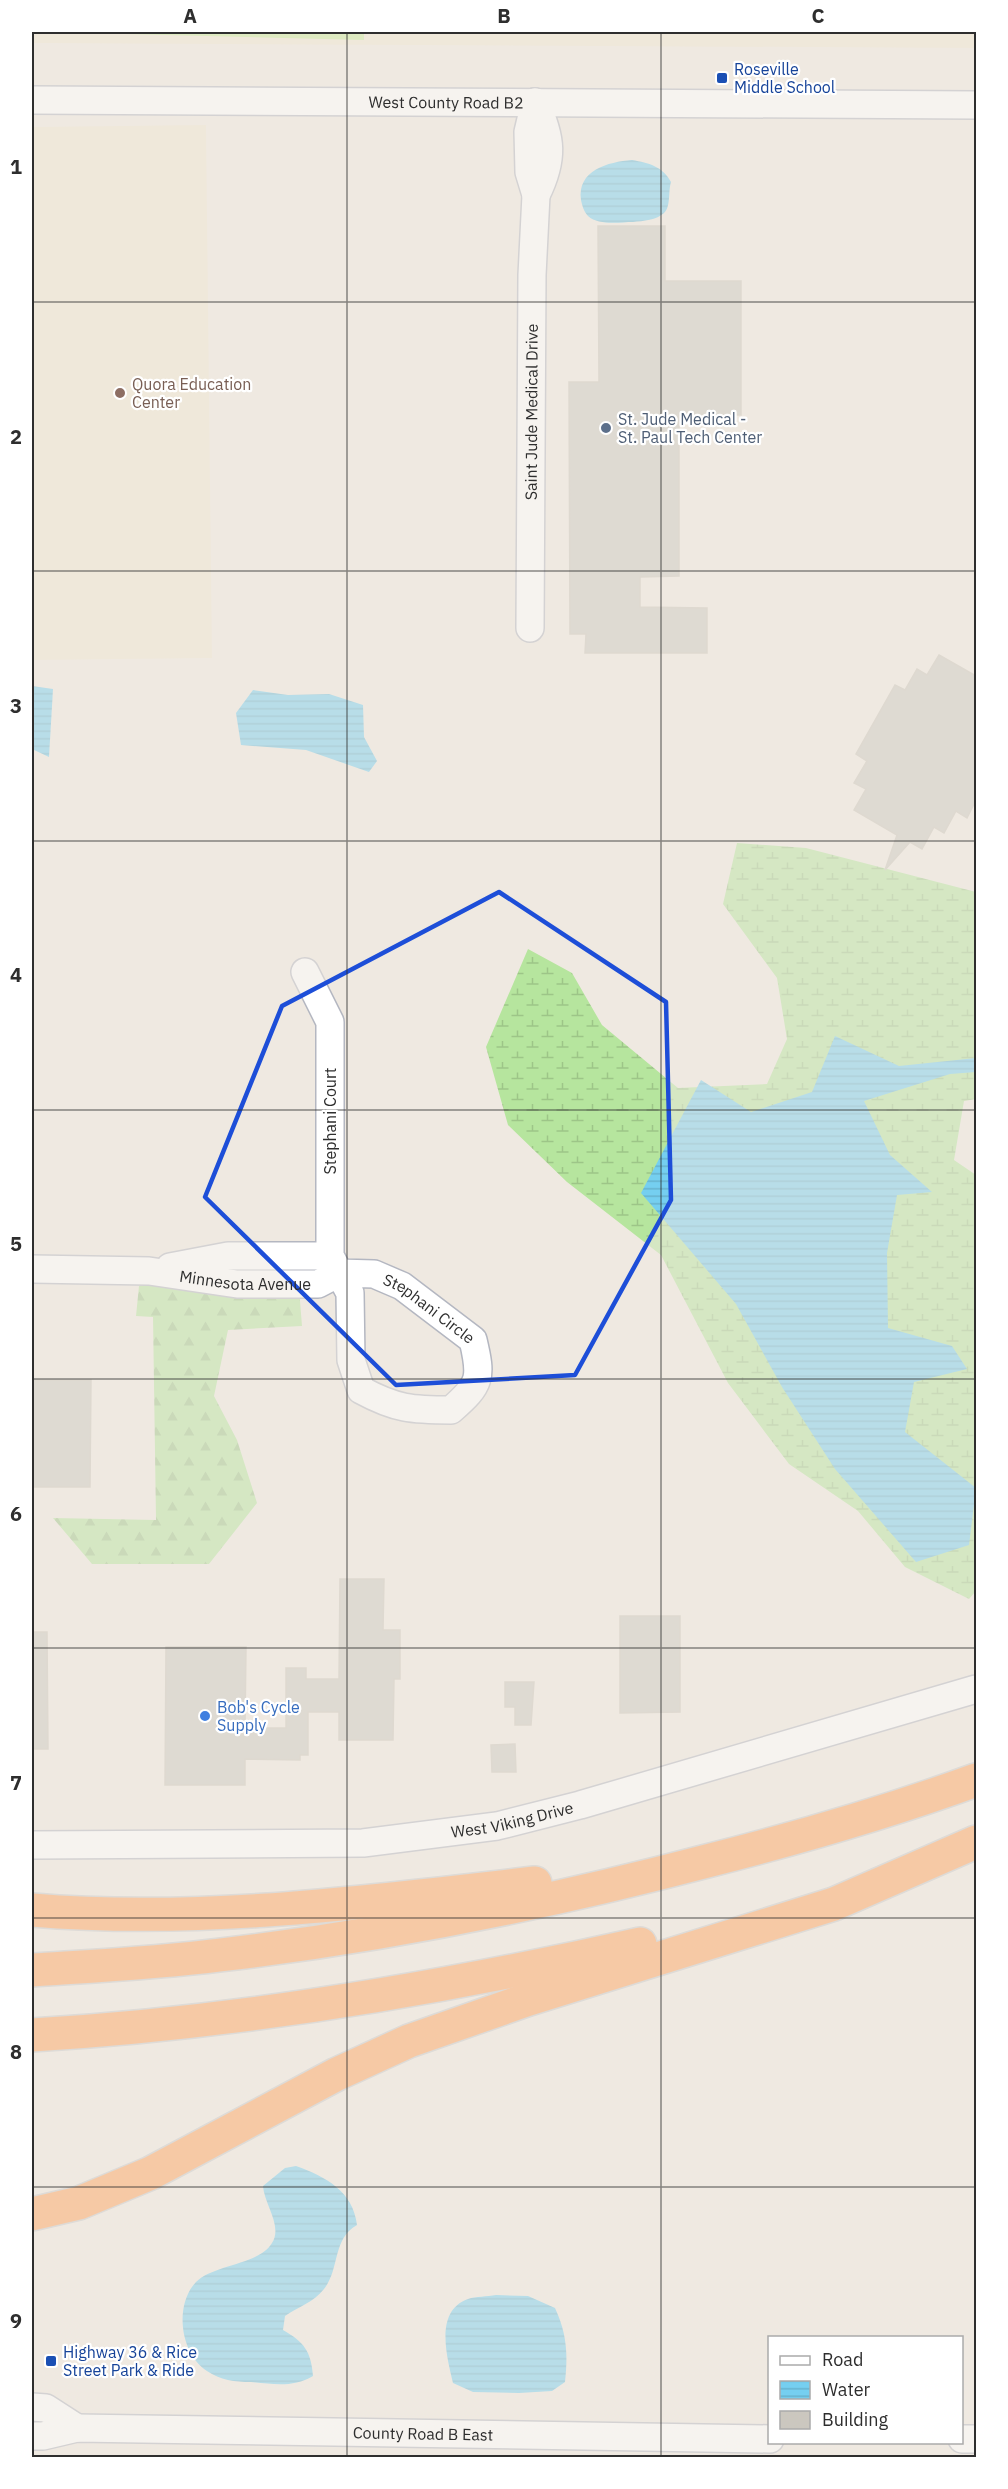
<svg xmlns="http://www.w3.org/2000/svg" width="1008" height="2489" font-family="'IBM Plex Sans',sans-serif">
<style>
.education{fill:#f0e6d1}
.forest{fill:url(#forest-firs)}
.wetland{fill:url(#wetland-marsh)}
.pitch{fill:#c9ec9a}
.water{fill:url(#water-rules)}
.building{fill:#cbc7bf;stroke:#cbc5ba;stroke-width:1.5}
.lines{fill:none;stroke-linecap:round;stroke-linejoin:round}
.minor-casing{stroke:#b4b7c1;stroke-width:30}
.highway-casing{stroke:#c9c9c9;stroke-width:36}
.minor{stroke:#fff;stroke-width:27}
.highway{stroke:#ffa35c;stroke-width:33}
.marked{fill:none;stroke:#1d4ed8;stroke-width:4.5;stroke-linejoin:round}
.grid{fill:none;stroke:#2e2e2e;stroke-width:1.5;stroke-opacity:0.55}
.transit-dot{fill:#1a4fb4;stroke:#fff;stroke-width:2}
.education-dot{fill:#8d6e63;stroke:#fff;stroke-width:2}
.service-dot{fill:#5c6f8a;stroke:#fff;stroke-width:2}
.shop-dot{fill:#3f7fe0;stroke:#fff;stroke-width:2}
.labels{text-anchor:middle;stroke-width:4.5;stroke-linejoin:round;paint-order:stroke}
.transit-label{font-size:16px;fill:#164399;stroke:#fff;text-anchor:start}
.street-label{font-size:16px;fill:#2e2e2e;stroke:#fff}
.education-label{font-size:16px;fill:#785e54;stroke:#fff;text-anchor:start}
.service-label{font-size:16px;fill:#4e5e75;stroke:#fff;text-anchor:start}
.shop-label{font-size:16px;fill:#366cbe;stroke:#fff;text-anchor:start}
.neatline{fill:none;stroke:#2e2e2e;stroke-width:2}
.grid-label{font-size:20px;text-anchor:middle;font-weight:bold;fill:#2e2e2e}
</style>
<defs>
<pattern id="forest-firs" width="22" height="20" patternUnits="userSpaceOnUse" patternTransform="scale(1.5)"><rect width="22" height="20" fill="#b6e59e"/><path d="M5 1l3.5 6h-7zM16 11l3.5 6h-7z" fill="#9dc588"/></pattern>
<pattern id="wetland-marsh" width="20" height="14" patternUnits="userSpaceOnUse" patternTransform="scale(1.5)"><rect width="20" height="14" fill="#b6e59e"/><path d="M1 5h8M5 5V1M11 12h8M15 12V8" fill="none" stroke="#9dc588"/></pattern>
<pattern id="water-rules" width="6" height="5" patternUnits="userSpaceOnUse" patternTransform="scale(1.5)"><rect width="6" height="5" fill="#75cff0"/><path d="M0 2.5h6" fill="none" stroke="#66b2ce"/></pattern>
</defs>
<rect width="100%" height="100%" fill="#efe9e1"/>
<g class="education">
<polygon points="32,32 976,32 976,48 32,43"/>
<polygon points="206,125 212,658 32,660 32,127"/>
</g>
<polygon class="forest" points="165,1280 299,1288 302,1326 228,1330 214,1396 237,1440 257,1503 209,1564 92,1564 53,1518 156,1520 153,1317 136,1316 139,1286"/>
<polygon class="wetland" points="737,843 806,848 976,892 976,1099 964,1101 954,1160 976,1175 976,1591 969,1599 905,1567 858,1511 789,1464 728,1383 661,1255 567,1182 508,1125 486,1047 528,949 572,973 602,1025 678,1088 767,1084 787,1039 777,978 723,904"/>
<polygon class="pitch" points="44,32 364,32 364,40"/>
<g class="water">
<path d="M632,160C649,163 662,166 671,182C668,191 671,207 664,213C657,220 643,221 633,222C620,222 599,226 588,216C584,212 582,205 581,200C577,170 608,162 632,160Z"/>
<polygon points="32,686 53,689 49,757 32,749"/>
<polygon points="253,690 288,695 329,694 363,705 364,737 377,761 369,772 306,750 241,745 236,713"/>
<polygon points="835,1036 899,1066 976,1058 976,1072 950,1074 864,1101 890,1155 932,1192 897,1195 887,1253 888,1328 952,1346 967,1369 914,1382 905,1432 976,1488 969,1545 916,1562 835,1469 782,1387 736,1304 641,1193 701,1080 751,1112 812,1092"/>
<path d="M296,2166C326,2177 353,2191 357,2225C332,2239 340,2269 324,2289C314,2302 298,2307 285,2316L283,2330C304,2342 311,2351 313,2376C293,2388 273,2384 251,2382C235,2382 220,2380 207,2371C180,2354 174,2305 196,2282C214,2264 259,2265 272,2243C283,2226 264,2204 263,2186L285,2168Z"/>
<path d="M496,2295L528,2296L555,2308C567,2334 568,2354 565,2382L552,2391L519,2393L473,2392L453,2383C447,2357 434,2311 468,2299C476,2296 487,2297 496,2295Z"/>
</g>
<g class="building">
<polygon points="598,226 665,226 665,281 741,281 741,415 679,415 679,576 640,577 640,607 707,608 707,653 585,653 586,634 570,634 569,382 599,382"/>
<polygon points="939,655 976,676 976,800 967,818 956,811 944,833 934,827 922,849 910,842 885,870 897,835 854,810 866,789 854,783 867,761 856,754 895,685 905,690 917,669 927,675"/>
<polygon points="32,1380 91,1380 90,1487 32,1487"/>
<polygon points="340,1579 384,1579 383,1630 400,1630 400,1679 394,1679 393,1740 339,1740 339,1712 308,1712 308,1755 300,1755 300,1760 245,1759 245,1785 165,1785 166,1647 246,1647 245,1728 286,1728 286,1668 306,1668 306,1679 339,1679"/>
<polygon points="620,1616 680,1616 680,1712 620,1713"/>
<polygon points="32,1632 47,1632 48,1749 32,1749"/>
<polygon points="505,1682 534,1682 531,1725 515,1725 515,1707 505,1707"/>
<polygon points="515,1744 516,1772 492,1772 491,1745"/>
</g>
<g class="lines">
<defs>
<g id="minor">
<path id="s1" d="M32,100L976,105"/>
<path d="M535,102C552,138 554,159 536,195"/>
<path id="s2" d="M530,628L532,275L536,195L529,172L528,132L535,102"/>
<polyline points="170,1267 228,1256 330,1256"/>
<path id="s3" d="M32,1269L149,1271L237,1284H318L339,1273L374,1274L402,1286L473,1340C482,1378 481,1384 451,1410C412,1410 396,1409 361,1390L351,1360L350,1293L330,1256V1022L305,972"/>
<path id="s4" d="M32,1845L363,1843L497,1826L580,1805L976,1689"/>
<polyline points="32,2407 46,2408 77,2428"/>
<path id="s5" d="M32,2436H43L77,2428L770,2439"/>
<polyline points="962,2439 976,2439"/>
</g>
<g id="highway">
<path d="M32,1910C200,1924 367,1902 535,1883"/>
<path d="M32,1970C94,1966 158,1963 220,1955C384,1936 547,1903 707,1861C798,1838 888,1812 976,1780"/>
<path d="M32,2035C237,2023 439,1989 640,1944"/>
<polyline points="32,2214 79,2203 151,2173 337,2074 409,2041 529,1999 834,1904 976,1842"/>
</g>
</defs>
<use href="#minor" class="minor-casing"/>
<use href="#highway" class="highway-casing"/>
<use href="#minor" class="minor"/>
<use href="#highway" class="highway"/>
</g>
<path d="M0 0H1008V2489H0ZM499,892L666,1002L671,1200L575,1375L396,1385L205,1197L282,1006Z" fill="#efe9e1" fill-opacity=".55" fill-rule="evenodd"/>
<path class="marked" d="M499,892L666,1002L671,1200L575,1375L396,1385L205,1197L282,1006Z"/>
<path class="grid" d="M347,32V2458M661,32V2458M32,302H976M32,571H976M32,841H976M32,1110H976M32,1379H976M32,1648H976M32,1918H976M32,2187H976"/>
<g class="transit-dot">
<rect x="716" y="72" width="12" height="12" rx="3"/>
<rect x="45" y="2355" width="12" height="12" rx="3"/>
</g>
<circle class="education-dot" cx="120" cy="393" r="6"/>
<circle class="service-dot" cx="606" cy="428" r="6"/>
<circle class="shop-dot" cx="205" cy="1716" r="6"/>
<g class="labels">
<g class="transit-label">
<text x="734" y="75">Roseville<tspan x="734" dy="18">Middle School</tspan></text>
<text x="63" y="2358">Highway 36 &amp; Rice<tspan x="63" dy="18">Street Park &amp; Ride</tspan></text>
</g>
<g class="street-label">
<text dy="6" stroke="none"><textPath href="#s1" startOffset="414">West County Road B2</textPath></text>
<text dy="6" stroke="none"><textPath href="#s2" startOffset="216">Saint Jude Medical Drive</textPath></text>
<text transform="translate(330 1121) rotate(-90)" y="6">Stephani Court</text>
<text dy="6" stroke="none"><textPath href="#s3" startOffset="214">Minnesota Avenue</textPath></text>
<text dy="6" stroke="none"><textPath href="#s3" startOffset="411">Stephani Circle</textPath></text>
<text dy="6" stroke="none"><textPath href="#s4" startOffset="482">West Viking Drive</textPath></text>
<text dy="6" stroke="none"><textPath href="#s5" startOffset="392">County Road B East</textPath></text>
</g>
<g class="education-label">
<text x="132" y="390">Quora Education<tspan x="132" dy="18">Center</tspan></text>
</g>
<g class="service-label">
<text x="618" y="425">St. Jude Medical -<tspan x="618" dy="18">St. Paul Tech Center</tspan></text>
</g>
<g class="shop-label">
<text x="217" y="1713">Bob's Cycle<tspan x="217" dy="18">Supply</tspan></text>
</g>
</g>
<rect width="1008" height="2489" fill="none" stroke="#ffffff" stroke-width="66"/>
<rect x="768" y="2336" width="195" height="108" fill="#ffffff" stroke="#ababab" stroke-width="1.5"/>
<rect x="780" y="2356" width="30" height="9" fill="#ffffff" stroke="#ababab" stroke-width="1.5"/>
<text x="822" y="2366" font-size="18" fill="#2e2e2e">Road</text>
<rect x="780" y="2381" width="30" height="18" fill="url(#water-rules)" stroke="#ababab" stroke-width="1.5"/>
<text x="822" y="2396" font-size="18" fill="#2e2e2e">Water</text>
<rect x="780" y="2411" width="30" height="18" fill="#cbc7bf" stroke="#ababab" stroke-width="1.5"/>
<text x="822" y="2426" font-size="18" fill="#2e2e2e">Building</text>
<rect x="33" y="33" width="942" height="2423" class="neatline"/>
<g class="grid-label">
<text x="190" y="23">A</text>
<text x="504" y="23">B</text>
<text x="818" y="23">C</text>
<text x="16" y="174">1</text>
<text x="16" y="444">2</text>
<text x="16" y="713">3</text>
<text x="16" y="982">4</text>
<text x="16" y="1251">5</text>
<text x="16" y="1521">6</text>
<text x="16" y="1790">7</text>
<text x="16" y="2059">8</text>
<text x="16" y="2328">9</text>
</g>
</svg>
